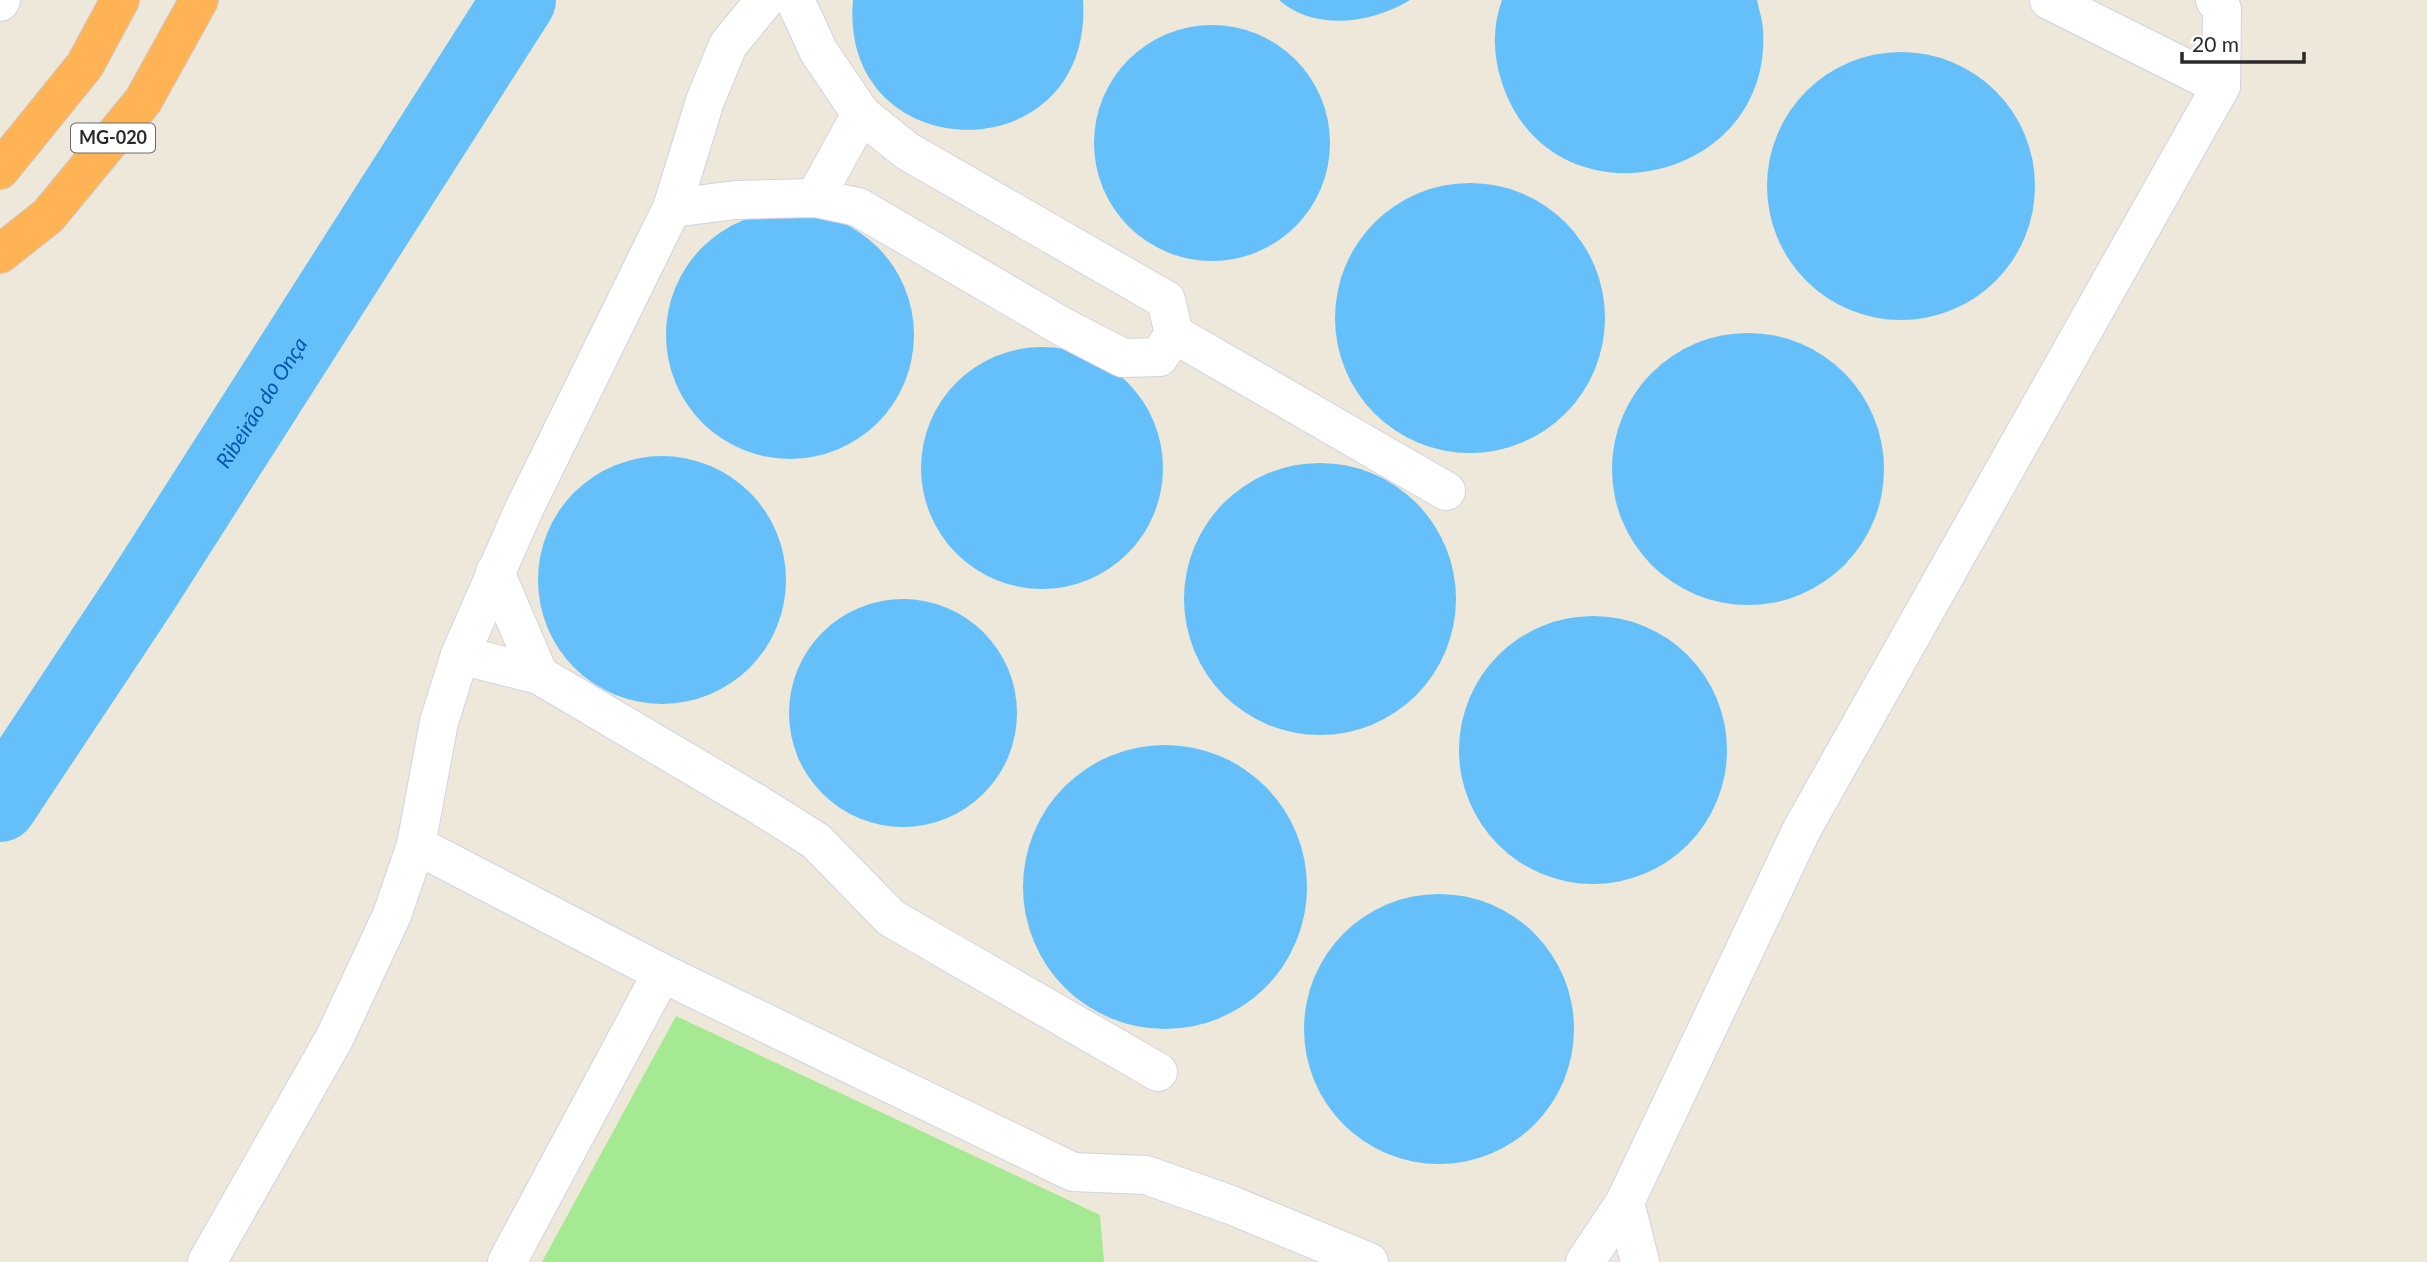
<svg xmlns="http://www.w3.org/2000/svg" width="2427" height="1262" font-family="Lato,sans-serif">
<style>
.green{fill:#a6e993}
.water{fill:#65c0f9}
.lines{fill:none;stroke-linecap:round;stroke-linejoin:round}
.river{stroke:#65c0f9;stroke-width:74}
.minor-casing{stroke:#d0d2e5;stroke-width:40}
.highway-casing{stroke:#ccc;stroke-width:40}
.minor{stroke:#fff;stroke-width:38}
.highway{stroke:#ffb355;stroke-width:38}
.labels{text-anchor:middle;stroke-width:5;stroke-linejoin:round;paint-order:stroke}
.shield{fill:#fff;stroke:#6a6a6a;stroke-width:2}
.shield-label{font-size:18px;font-weight:bold;fill:#2a2a2a}
.water-label{font-size:21px;font-style:italic;fill:#015aa8;stroke:#fff}
</style>
<rect width="100%" height="100%" fill="#eee8db"/>
<polygon class="green" points="676,1016 1100,1215 1104,1262 542,1262"/>
<g class="water">
<path d="M853,0H1083C1094,175 838,171 853,0Z"/>
<path d="M1279,0H1410C1373,23 1315,32 1279,0Z"/>
<path d="M1502,0H1757C1759,10 1763,21 1763,31C1772,185 1551,231 1502,83C1493,56 1492,27 1502,0Z"/>
<circle cx="1212" cy="143" r="118"/>
<circle cx="1901" cy="186" r="134"/>
<circle cx="1470" cy="318" r="135"/>
<circle cx="790" cy="335" r="124"/>
<circle cx="1748" cy="469" r="136"/>
<circle cx="1042" cy="468" r="121"/>
<circle cx="662" cy="580" r="124"/>
<circle cx="1320" cy="599" r="136"/>
<circle cx="903" cy="713" r="114"/>
<circle cx="1593" cy="750" r="134"/>
<circle cx="1165" cy="887" r="142"/>
<circle cx="1439" cy="1029" r="135"/>
</g>
<g class="lines">
<path class="river" id="s1" d="M0,805L142,591L519,0"/>
<defs>
<g id="minor">
<polyline points="2049,0 2221,86"/>
<polyline points="0,2 1,0"/>
<polyline points="815,198 861,114"/>
<polyline points="672,208 736,200 815,198 858,207 1063,327 1123,358 1159,357 1174,334 1166,300 907,151 861,114 819,52 795,0"/>
<polyline points="1174,334 1446,491"/>
<polyline points="495,572 539,675"/>
<polyline points="460,655 539,675 759,805 816,841 891,918 1158,1072"/>
<polyline points="416,845 662,973"/>
<polyline points="207,1262 334,1039 392,915 416,845 439,722 460,655 524,509 672,208 705,101 728,45 765,0"/>
<polyline points="507,1262 662,973 1073,1172 1146,1175 1231,1205 1369,1262"/>
<polyline points="1585,1262 1625,1202"/>
<polyline points="1640,1262 1625,1202 1802,829 2221,86 2222,9 2215,0"/>
</g>
<g id="highway">
<polyline points="0,170 85,65 120,0"/>
<polyline points="0,254 48,216 143,101 199,0"/>
</g>
</defs>
<use href="#minor" class="minor-casing"/>
<use href="#highway" class="highway-casing"/>
<use href="#minor" class="minor"/>
<use href="#highway" class="highway"/>
</g>
<g class="labels">
<rect class="shield" x="71" y="123.5" width="84" height="29" rx="5"/>
<g class="shield-label">
<text x="113" y="144">MG-020</text>
</g>
<g class="water-label">
<text dy="7" stroke="none"><textPath href="#s1" startOffset="480">Ribeirão do Onça</textPath></text>
</g>
</g>
<path d="M2182 52v10h122v-10" fill="none" stroke="#2a2a2a" stroke-width="3.5"/>
<text x="2192" y="52" font-size="21" fill="#2a2a2a" stroke="#ffffff" stroke-width="5" paint-order="stroke">20 m</text>
</svg>
